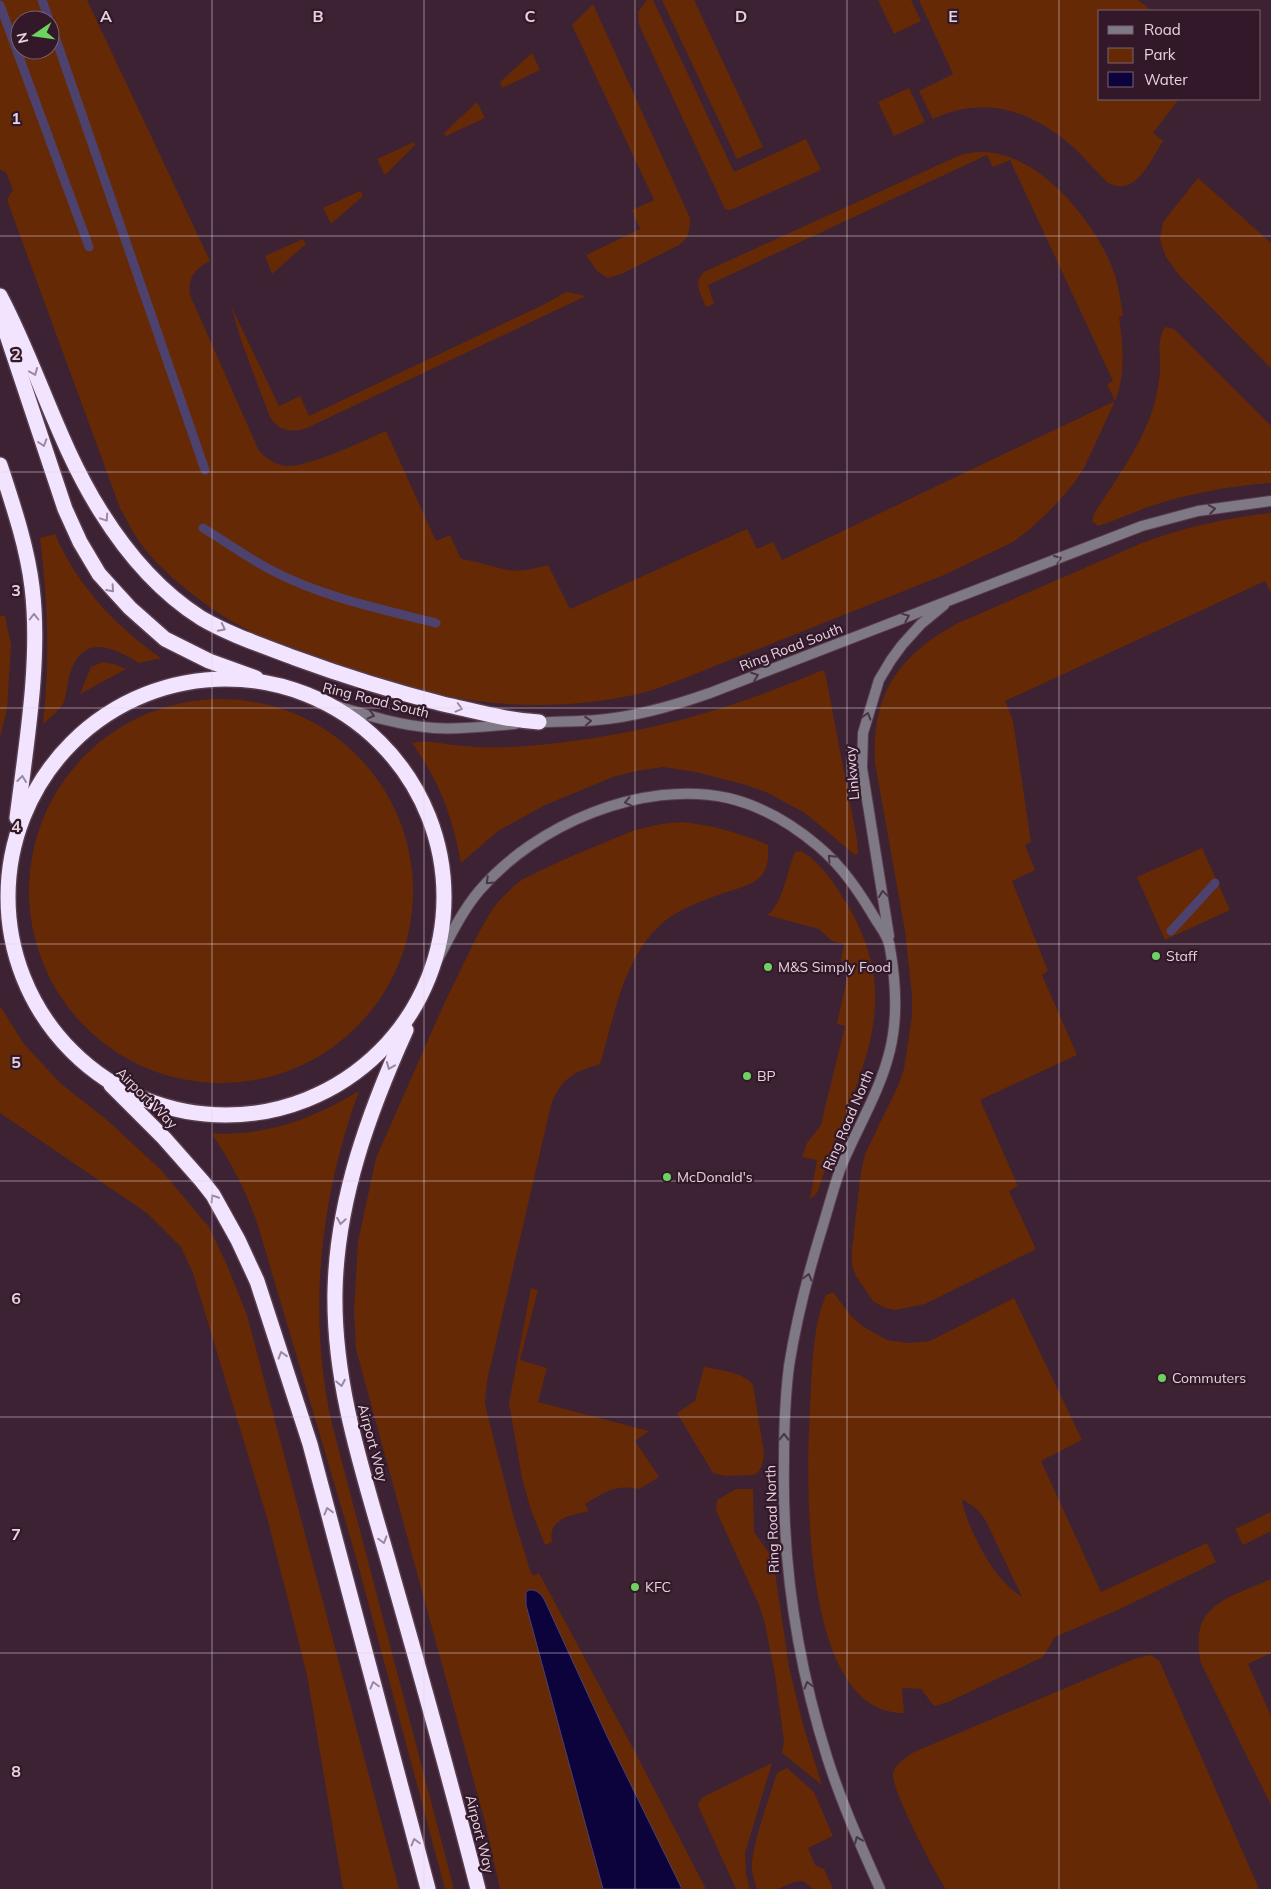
<svg xmlns="http://www.w3.org/2000/svg" width="1271" height="1889" font-family="Mulish,sans-serif">
<style>
.green{fill:#662905;fill-rule:evenodd}
.water{fill:#0c033d;stroke:#4d416d}
.lines{fill:none;stroke-linecap:round;stroke-linejoin:round}
.stream{stroke:#4d416d;stroke-width:9}
.street-casing{stroke:#573e4e;stroke-width:12}
.highway-casing{stroke:#573e4e;stroke-width:18}
.street{stroke:#7f7885;stroke-width:10}
.highway{stroke:#f2e4ff;stroke-width:15}
.oneway{stroke:#9c889f}
.oneway2{stroke:#493545}
.grid{fill:none;stroke:#e5d3de;stroke-width:1;stroke-opacity:0.55}
.poi-dot{fill:#6cd362;stroke:#321829;stroke-width:2}
.labels{text-anchor:middle;stroke-width:4.5;stroke-linejoin:round;paint-order:stroke}
.street-label{font-size:14px;fill:#e5d3de;stroke:#321829}
.poi-label{font-size:14px;fill:#e5d3de;stroke:#321829;text-anchor:start}
.grid-label{font-size:16px;text-anchor:middle;font-weight:bold;fill:#e5d3de;stroke:#321829;stroke-width:4.5;stroke-linejoin:round;paint-order:stroke}
</style>
<rect width="100%" height="100%" fill="#3c2233"/>
<g class="green">
<path d="M0,0H87L210,261C196,268 187,278 190,295L259,451C267,459 276,465 286,466C307,468 365,440 386,431L436,541L450,535L461,559C478,561 492,567 508,570C522,572 536,568 548,565L570,609L747,529L757,549L773,542L782,560L1115,401L1107,384L1113,381L1010,160L993,167L987,155L708,285L714,304L706,307C702,296 692,282 704,272L958,156C1025,132 1096,219 1115,275C1119,288 1121,302 1123,316L1119,317C1123,346 1126,374 1115,401L1085,466C1070,493 1038,524 1013,542L944,575L685,678C671,683 657,689 642,693C590,706 530,708 476,701C405,691 326,659 258,635C220,618 166,578 141,544C133,533 127,520 120,508L7,200L13,190L6,172L0,170ZM20,20H50V50H20Z"/>
<polygon points="647,0 653,0 734,172 806,139 821,170 733,209 729,210 725,209 639,25 638,12"/>
<polygon points="662,0 694,0 763,147 737,159"/>
<polygon points="878,0 911,0 921,21 894,34"/>
<path d="M919,0H1138L1152,11H1100V99H1179L1153,133L1163,141C1150,161 1135,199 1107,182C1095,170 1084,157 1072,146C1031,110 984,95 933,119L919,91L953,74Z"/>
<path d="M593,4L690,218C690,231 689,238 679,245L621,274L608,278L598,272L586,255L640,229L632,210L654,200L572,25Z"/>
<polygon points="532,53 540,70 502,88 500,82"/>
<polygon points="909,88 925,122 894,136 878,102"/>
<polygon points="477,102 485,118 446,136 444,133"/>
<polygon points="414,142 415,145 385,175 377,159"/>
<polygon points="1198,178 1271,243 1271,368 1179,275 1166,257 1163,249 1160,239 1163,222"/>
<polygon points="360,191 363,196 331,224 323,208"/>
<polygon points="303,239 306,244 272,274 265,256"/>
<path d="M566,292L586,296L307,428C292,433 278,431 270,417L242,343L231,306L279,406L300,396L309,416L545,304Z"/>
<path d="M1165,327L1174,329L1271,426V483C1228,486 1186,494 1145,508C1129,514 1114,521 1098,526L1092,521L1095,512C1118,477 1143,443 1155,402C1157,392 1159,381 1160,372C1161,356 1156,341 1165,327Z"/>
<path d="M1271,513V593L1265,581L1005,701L1013,721L1031,842L1025,845L1035,870L1012,881L1048,971L1042,975L1077,1055L980,1100L1018,1186L1009,1191L1036,1249L925,1304L895,1310L885,1308L873,1301L856,1276L852,1265V1249L861,1172L865,1154L898,1086L904,1069L912,1016V995L905,931L875,763C871,695 898,656 956,624L1142,543C1185,527 1226,518 1271,513Z"/>
<path d="M55,534C77,585 115,626 161,658L139,663C110,645 81,634 69,677C67,685 67,696 63,704C58,711 50,718 43,724C50,662 48,600 40,538Z"/>
<polygon points="0,616 5,616 11,645 7,709 0,737"/>
<polygon points="103,662 114,664 126,669 80,694 91,667"/>
<path d="M820,671H824L826,677L857,840L858,853L855,855L805,813L768,793L746,785L696,772L663,767L636,771L613,777L545,805L498,831L461,863C452,815 440,783 412,743C425,740 439,743 453,745C472,747 491,748 510,747C621,740 718,715 820,671Z"/>
<circle cx="221" cy="891" r="192"/>
<path d="M681,822C713,825 739,833 768,845C768,854 769,867 762,875C753,886 734,889 721,894C701,901 676,910 660,925C623,960 614,1017 600,1064C574,1072 561,1078 551,1105L487,1381L485,1402L487,1413L515,1522L530,1570L533,1576L539,1573L635,1752L706,1889H682L607,1736L541,1594L526,1605L603,1889H500L485,1822L356,1349L354,1311L358,1242L376,1158L443,1006L477,936L490,913L498,902L513,887L523,879L565,859L635,830L661,824Z"/>
<polygon points="1202,848 1230,910 1165,940 1137,877"/>
<path d="M801,851C822,863 838,889 850,909C893,987 874,1040 845,1117C835,1142 826,1167 817,1193L813,1197L810,1199L817,1160L802,1157L807,1143L821,1125L822,1120L845,1026L837,1024L849,969L841,960L844,944L832,941L819,929L767,915C782,907 788,868 795,852Z"/>
<polygon points="0,1006 24,1044 60,1083 107,1120 161,1170 209,1227 227,1265 247,1315 399,1889 343,1889 307,1675 268,1521 193,1273 181,1247 147,1213 0,1113"/>
<path d="M359,1091C320,1198 307,1312 332,1424L454,1889H445L356,1557L259,1229C248,1194 232,1164 212,1134C269,1135 310,1120 359,1091Z"/>
<path d="M531,1288L538,1290L520,1360L547,1368L538,1402L649,1431L635,1441L659,1477L639,1489C614,1484 606,1492 585,1504L589,1511C572,1515 547,1518 552,1542L545,1545L531,1510L522,1478L509,1403Z"/>
<path d="M833,1292L851,1316L862,1326L887,1340L908,1343L930,1341L1014,1298L1082,1440L1041,1461L1101,1592L1207,1543L1216,1562L1120,1609L1055,1637L1045,1654L1041,1658L948,1702L934,1706L921,1689L902,1688L904,1713C800,1715 806,1476 810,1408C812,1372 812,1328 826,1295ZM962,1499L977,1509L986,1521L1022,1597C1016,1593 1009,1587 1004,1582C987,1564 965,1522 962,1499Z"/>
<path d="M704,1367C719,1370 744,1372 753,1385L764,1453C763,1462 762,1471 754,1475L725,1476L713,1473L677,1413L695,1401Z"/>
<polygon points="736,1489 753,1489 754,1532 773,1559 789,1667 803,1725 822,1785 782,1753 784,1741 775,1675 765,1624 759,1605 716,1510 717,1500"/>
<polygon points="1271,1512 1271,1531 1243,1545 1235,1529"/>
<path d="M1271,1579V1653L1248,1664L1271,1716V1805L1201,1663C1188,1604 1227,1599 1271,1579Z"/>
<path d="M1150,1655L1159,1660L1259,1889H946C935,1874 891,1788 893,1774C895,1763 906,1758 914,1752L1134,1659Z"/>
<polygon points="772,1763 745,1853 746,1874 750,1889 736,1889 699,1808 698,1803 703,1797"/>
<path d="M787,1768L814,1792L833,1836L808,1848L815,1865L824,1869L833,1889H813L803,1881L794,1882L778,1889H757C755,1883 753,1877 752,1870C750,1849 770,1796 777,1773Z"/>
</g>
<path class="water" d="M529,1590C537,1589 542,1595 545,1601L607,1736L682,1889H603L526,1605V1592Z"/>
<g class="lines">
<g class="stream">
<polyline points="42,0 49,20"/>
<polyline points="0,5 89,247"/>
<polyline points="50,22 205,470"/>
<path d="M203,528C226,542 248,558 271,570C322,597 381,609 436,623"/>
<polyline points="1171,931 1215,883"/>
</g>
<defs>
<g id="street">
<path d="M307,697C349,709 391,725 434,728C461,730 489,726 515,724"/>
<path d="M535,723C555,721 576,722 597,720C635,717 673,706 710,693L1142,526L1198,511L1271,501"/>
<polyline points="889,936 862,768 863,733 879,680 891,660 902,645 921,624 944,605"/>
<path d="M431,972C446,945 459,915 479,891C535,825 642,779 728,798C762,806 792,824 818,846C843,867 860,893 876,920C882,929 889,938 890,948C896,982 898,1017 890,1050C880,1092 857,1128 841,1167C833,1189 827,1213 820,1235C807,1278 796,1322 789,1366C785,1398 784,1429 784,1461C782,1563 796,1659 827,1757C841,1802 861,1846 880,1889"/>
</g>
<g id="highway">
<path d="M0,296C37,366 58,444 101,512C126,552 160,592 201,618C230,635 264,646 295,658C344,676 392,691 443,704C475,711 506,720 539,722"/>
<polyline points="0,314 65,509 80,542 99,574 130,608 165,639 209,661 256,678"/>
<path d="M0,465C13,505 27,546 32,587C41,660 26,745 17,818"/>
<circle cx="226" cy="897" r="218"/>
<path d="M406,1030C369,1112 337,1199 335,1291C333,1389 366,1481 392,1574C422,1679 451,1783 478,1889"/>
<polyline points="111,1085 164,1138 202,1181 213,1195 238,1240 257,1281 310,1444 428,1889"/>
</g>
</defs>
<use href="#street" class="street-casing"/>
<use href="#highway" class="highway-casing"/>
<use href="#street" class="street"/>
<use href="#highway" class="highway"/>
</g>
<defs><path id="oneway-chevron" d="M-2-3.5L2.5 0L-2 3.5" fill="none" stroke-width="1.6" stroke-linecap="round" stroke-linejoin="round" transform="scale(1.25)"/></defs>
<g class="oneway">
<use href="#oneway-chevron" transform="translate(34 372) rotate(68)"/>
<use href="#oneway-chevron" transform="translate(43 443) rotate(72)"/>
<use href="#oneway-chevron" transform="translate(105 518) rotate(56)"/>
<use href="#oneway-chevron" transform="translate(111 589) rotate(48)"/>
<use href="#oneway-chevron" transform="translate(34 617) rotate(-90)"/>
<use href="#oneway-chevron" transform="translate(222 628) rotate(27)"/>
<use href="#oneway-chevron" transform="translate(459 708) rotate(15)"/>
<use href="#oneway-chevron" transform="translate(22 779) rotate(-83)"/>
<use href="#oneway-chevron" transform="translate(390 1066) rotate(112)"/>
<use href="#oneway-chevron" transform="translate(214 1198) rotate(-122)"/>
<use href="#oneway-chevron" transform="translate(341 1221) rotate(99)"/>
<use href="#oneway-chevron" transform="translate(282 1355) rotate(-107)"/>
<use href="#oneway-chevron" transform="translate(341 1383) rotate(79)"/>
<use href="#oneway-chevron" transform="translate(328 1511) rotate(-105)"/>
<use href="#oneway-chevron" transform="translate(383 1540) rotate(74)"/>
<use href="#oneway-chevron" transform="translate(374 1685) rotate(-105)"/>
<use href="#oneway-chevron" transform="translate(415 1842) rotate(-105)"/>
</g>
<g class="oneway2">
<use href="#oneway-chevron" transform="translate(1212 509) rotate(-9)"/>
<use href="#oneway-chevron" transform="translate(1058 559) rotate(-23)"/>
<use href="#oneway-chevron" transform="translate(906 617) rotate(-22)"/>
<use href="#oneway-chevron" transform="translate(755 676) rotate(-21)"/>
<use href="#oneway-chevron" transform="translate(371 715) rotate(14)"/>
<use href="#oneway-chevron" transform="translate(867 716) rotate(-74)"/>
<use href="#oneway-chevron" transform="translate(588 721) rotate(-4)"/>
<use href="#oneway-chevron" transform="translate(628 802) rotate(167)"/>
<use href="#oneway-chevron" transform="translate(831 858) rotate(-133)"/>
<use href="#oneway-chevron" transform="translate(489 881) rotate(136)"/>
<use href="#oneway-chevron" transform="translate(883 894) rotate(-98)"/>
<use href="#oneway-chevron" transform="translate(808 1277) rotate(-75)"/>
<use href="#oneway-chevron" transform="translate(784 1437) rotate(-89)"/>
<use href="#oneway-chevron" transform="translate(808 1685) rotate(-105)"/>
<use href="#oneway-chevron" transform="translate(858 1840) rotate(-113)"/>
</g>
<path class="grid" d="M212,0V1889M424,0V1889M635,0V1889M847,0V1889M1059,0V1889M0,236H1271M0,472H1271M0,708H1271M0,944H1271M0,1181H1271M0,1417H1271M0,1653H1271"/>
<g class="poi-dot">
<circle cx="1156" cy="956" r="5"/>
<circle cx="768" cy="967" r="5"/>
<circle cx="747" cy="1076" r="5"/>
<circle cx="667" cy="1177" r="5"/>
<circle cx="1162" cy="1378" r="5"/>
<circle cx="635" cy="1587" r="5"/>
</g>
<g class="labels">
<g class="street-label">
<text transform="translate(791 647) rotate(-21)" y="5">Ring Road South</text>
<text transform="translate(376 700) rotate(14)" y="5">Ring Road South</text>
<text transform="translate(852 773) rotate(-95)" y="5">Linkway</text>
<text transform="translate(147 1098) rotate(45)" y="5">Airport Way</text>
<text transform="translate(848 1120) rotate(-67)" y="5">Ring Road North</text>
<text transform="translate(373 1443) rotate(75)" y="5">Airport Way</text>
<text transform="translate(772 1519) rotate(-92)" y="5">Ring Road North</text>
<text transform="translate(480 1834) rotate(76)" y="5">Airport Way</text>
</g>
<g class="poi-label">
<text x="1166" y="961">Staff</text>
<text x="778" y="972">M&amp;S Simply Food</text>
<text x="757" y="1081">BP</text>
<text x="677" y="1182">McDonald's</text>
<text x="1172" y="1383">Commuters</text>
<text x="645" y="1592">KFC</text>
</g>
</g>
<g class="grid-label">
<text x="106" y="22">A</text>
<text x="318" y="22">B</text>
<text x="530" y="22">C</text>
<text x="741" y="22">D</text>
<text x="953" y="22">E</text>
<text x="16" y="124">1</text>
<text x="16" y="360">2</text>
<text x="16" y="596">3</text>
<text x="16" y="832">4</text>
<text x="16" y="1068">5</text>
<text x="16" y="1304">6</text>
<text x="16" y="1540">7</text>
<text x="16" y="1777">8</text>
</g>
<rect x="1098" y="10" width="162" height="90" fill="#321829" stroke="#7a6371"/>
<rect x="1108" y="26" width="25" height="8" fill="#7f7885" stroke="#7a6371"/>
<text x="1144" y="35" font-size="15" fill="#e5d3de">Road</text>
<rect x="1108" y="48" width="25" height="15" fill="#662905" stroke="#7a6371"/>
<text x="1144" y="60" font-size="15" fill="#e5d3de">Park</text>
<rect x="1108" y="72" width="25" height="15" fill="#0c033d" stroke="#7a6371"/>
<text x="1144" y="85" font-size="15" fill="#e5d3de">Water</text>
<g transform="translate(35 35) rotate(257)"><circle r="24" fill="#321829" stroke="#7a6371"/>
<path d="M0-4L9 19L0 12L-9 19Z" fill="#6cd362"/>
<text y="-8" font-size="14" font-weight="bold" text-anchor="middle" fill="#e5d3de">N</text>
</g>
</svg>
